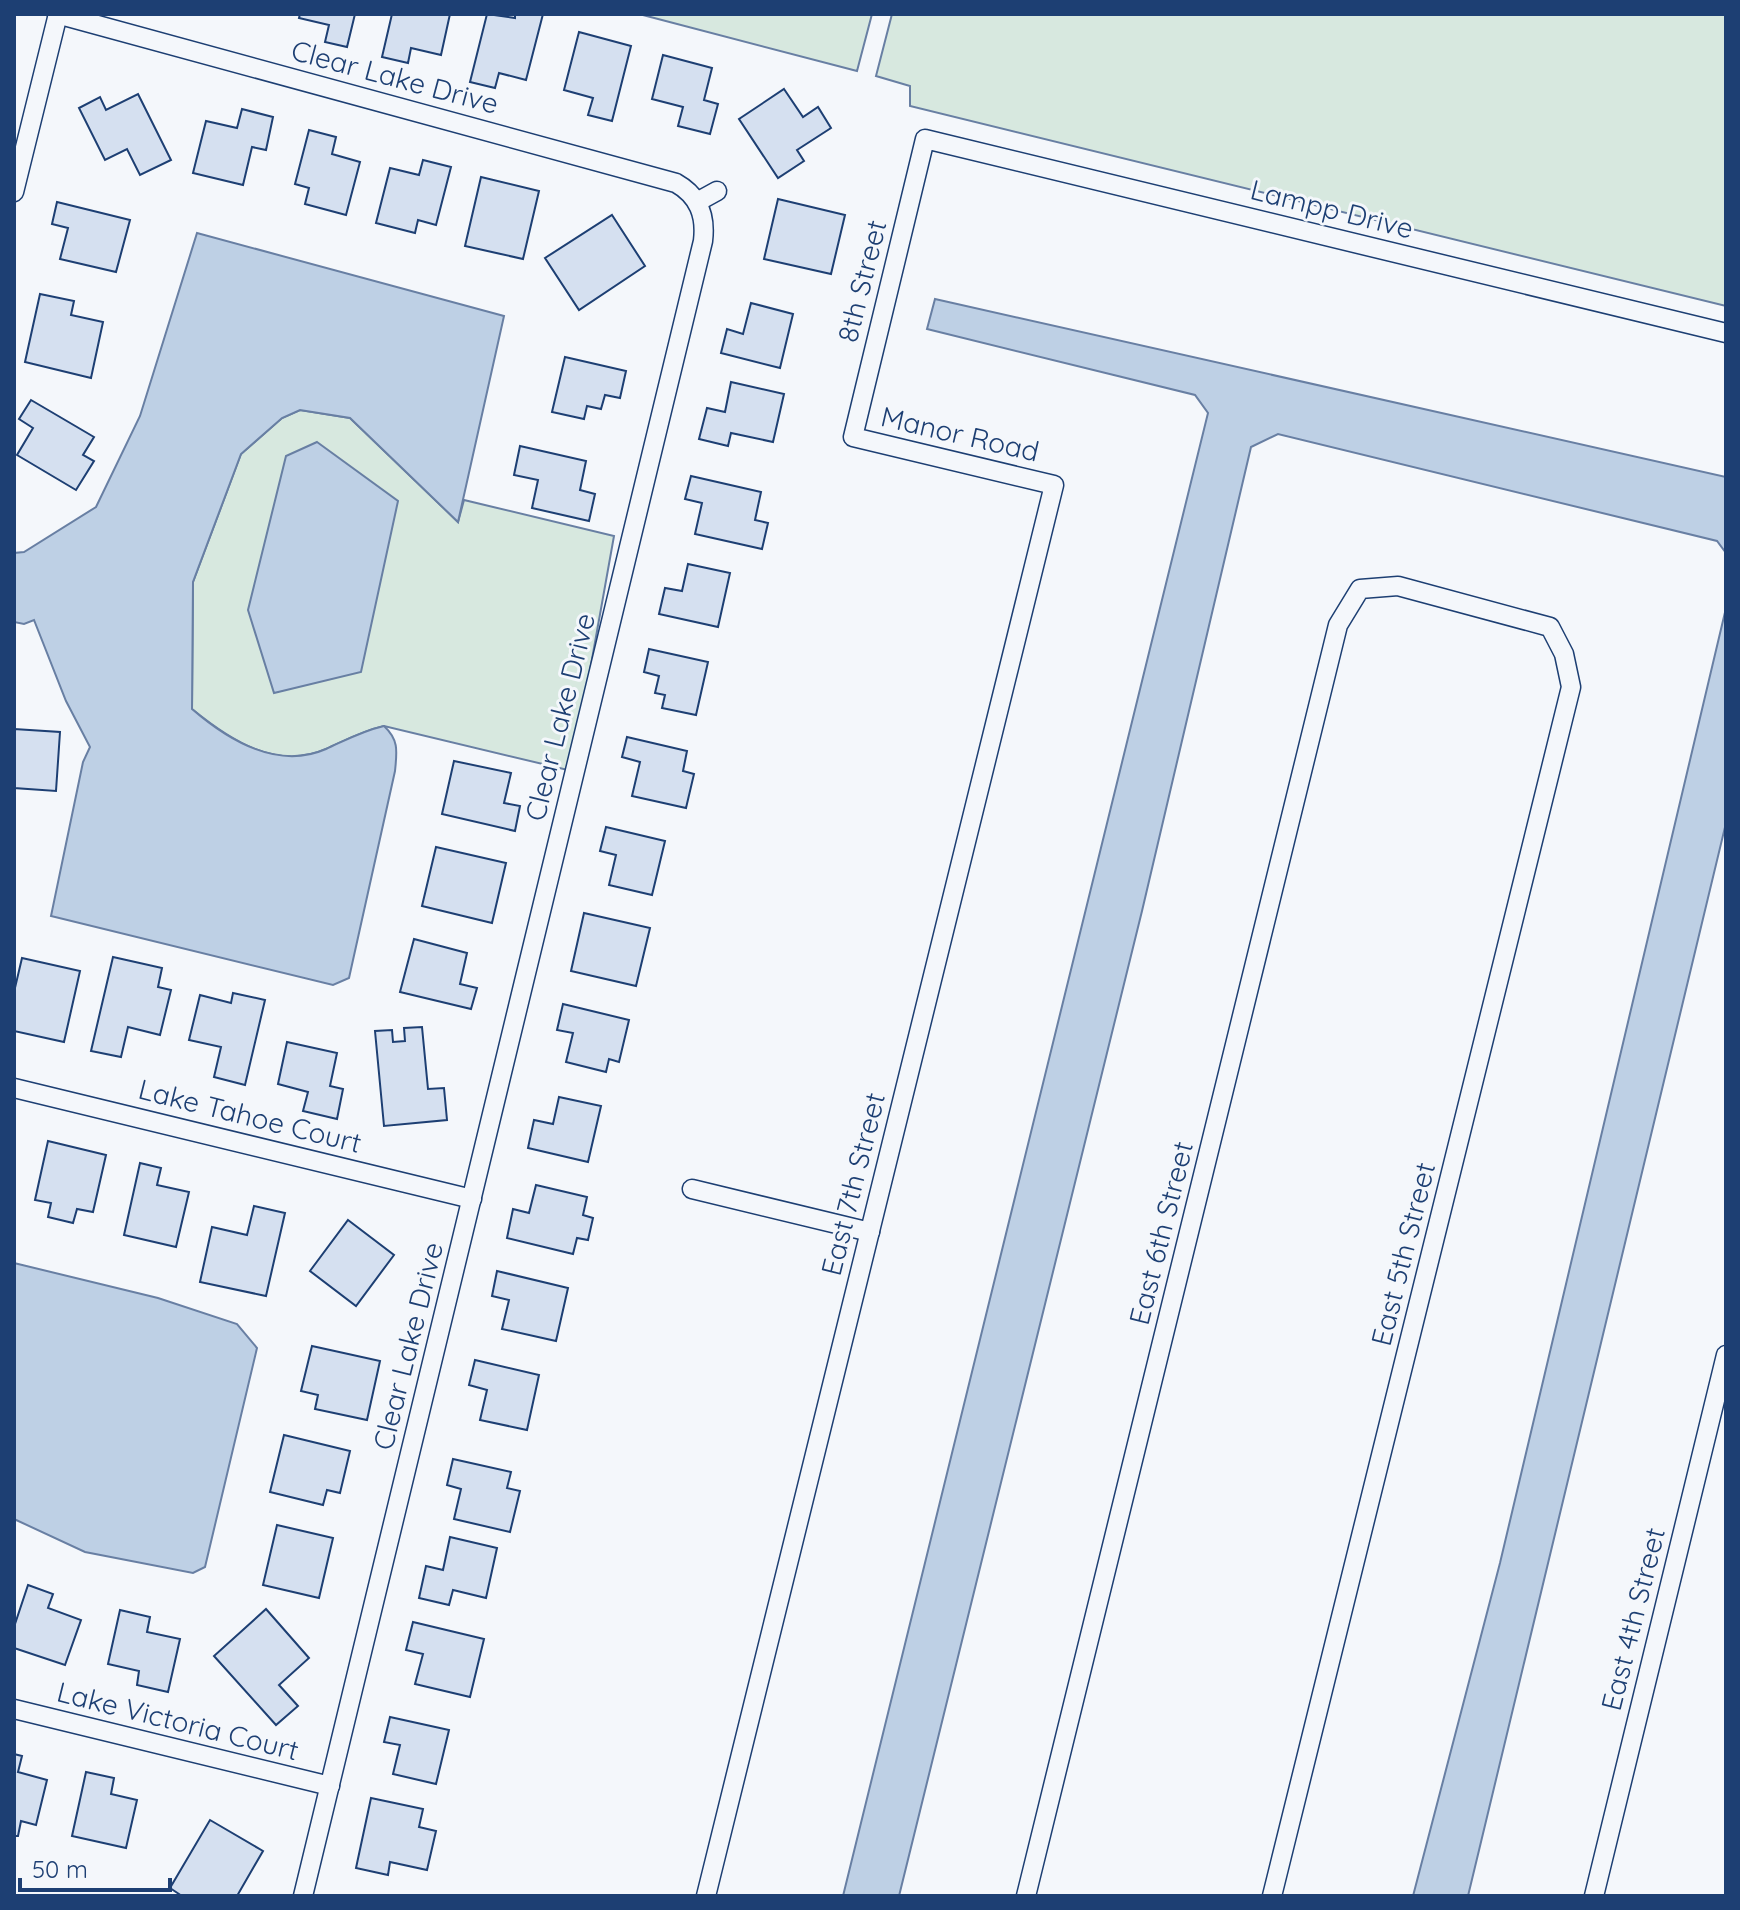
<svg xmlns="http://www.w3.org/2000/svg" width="1740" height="1910" font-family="Quicksand,sans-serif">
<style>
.green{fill:#d7e8df;stroke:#687fa3;stroke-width:2}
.water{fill:#bed0e5;stroke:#687fa3;stroke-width:2}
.building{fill:#d5e0f0;stroke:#1d3f73;stroke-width:2}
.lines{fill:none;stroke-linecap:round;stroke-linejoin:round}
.street-casing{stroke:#1d3f73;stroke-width:21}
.street{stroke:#f4f7fb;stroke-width:18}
.labels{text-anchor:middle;stroke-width:6;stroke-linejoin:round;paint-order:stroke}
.street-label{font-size:28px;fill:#1d3f73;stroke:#f4f7fb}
</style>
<rect width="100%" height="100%" fill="#f4f7fb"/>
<g class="green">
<polygon points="639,14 872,14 857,71"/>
<polygon points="892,14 1726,14 1726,306 910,106 910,86 876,76"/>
<path d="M300,410L350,418L458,522L464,500L614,536L572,771L384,726C362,731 346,740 326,749C277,771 230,740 192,709L193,582L241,454L282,418Z"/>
</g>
<g class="water">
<path d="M197,233L504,316L458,522L350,418L300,410L282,418L241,454L193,582L192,709C229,741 278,770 326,749C346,740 362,731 384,726C399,740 397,751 395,771L349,978L333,985L51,916L83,762L90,747L66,701L34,620L24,624L14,622V553L24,552L96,507L140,416Z"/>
<polygon points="935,299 1726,477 1726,553 1717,541 1278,434 1251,447 1142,911 899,1896 843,1896 1208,413 1195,395 927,329"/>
<polygon points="317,442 398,501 361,672 274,693 248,610 286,456"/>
<polygon points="1726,608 1726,823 1468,1896 1413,1896 1500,1563"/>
<polygon points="14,1263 158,1298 237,1324 257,1348 205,1567 193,1573 85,1552 14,1519"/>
</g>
<g class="building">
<polygon points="300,14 355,14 347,47 325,42 329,25 299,18"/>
<polygon points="392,14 450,14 441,55 411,48 408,63 382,57"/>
<polygon points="487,14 515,18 515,14 543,14 526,80 499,73 495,88 470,82"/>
<polygon points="579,32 631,46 612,121 588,115 593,98 564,90"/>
<polygon points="663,55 712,68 704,100 718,104 710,134 678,126 683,107 652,99"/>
<polygon points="784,89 803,117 818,107 831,128 797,150 804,161 778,178 739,119"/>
<polygon points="138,94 171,160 140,175 127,149 105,160 79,108 100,97 106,110"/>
<polygon points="242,109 273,117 266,150 252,147 243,185 193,173 206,121 237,128"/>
<polygon points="309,130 336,137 332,154 360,162 346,215 305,204 309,188 295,184"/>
<polygon points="423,160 451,167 436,225 418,220 415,233 376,223 390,168 419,175"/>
<polygon points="481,177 539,191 523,259 465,246"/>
<polygon points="778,199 845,215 831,274 764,259"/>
<polygon points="57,202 130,220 116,272 60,259 68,228 52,224"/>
<polygon points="612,215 645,266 579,310 545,258"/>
<polygon points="40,294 74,301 71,315 103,322 91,378 25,362"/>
<polygon points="751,303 793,314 780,368 721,353 727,329 743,334"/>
<polygon points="565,357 626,371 620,398 605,395 601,409 587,406 584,419 552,412"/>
<polygon points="731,382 784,394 773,442 731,433 728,446 699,439 707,408 725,412"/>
<polygon points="31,400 94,437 83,455 94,461 76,490 17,455 33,428 19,419"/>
<polygon points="520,446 586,461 580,490 595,494 589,521 532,508 538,480 514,475"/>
<polygon points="691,476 761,492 755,520 768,523 762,549 695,534 702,503 685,499"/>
<polygon points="688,564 730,573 718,627 659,614 665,588 682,591"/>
<polygon points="649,649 708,662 696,715 662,708 665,695 655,693 659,676 644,672"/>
<polygon points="14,729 60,732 56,791 14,788"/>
<polygon points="627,737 687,751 683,771 694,774 686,808 632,796 640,762 622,757"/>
<polygon points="454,761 511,773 504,803 520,806 515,831 442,814"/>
<polygon points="606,827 665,841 652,895 609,885 616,855 600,851"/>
<polygon points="436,847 506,863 492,923 422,906"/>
<polygon points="584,913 650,928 636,986 571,971"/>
<polygon points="414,939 467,953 460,984 477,988 471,1009 400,992"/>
<polygon points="113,957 162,968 158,987 171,990 160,1035 128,1027 121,1057 91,1051"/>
<polygon points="22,958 80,971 64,1042 14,1031 14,992"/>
<polygon points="233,993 265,1000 245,1085 214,1077 221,1047 189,1040 200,995 231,1003"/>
<polygon points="563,1004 629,1020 619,1062 609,1059 606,1072 566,1062 573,1033 557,1030"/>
<polygon points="422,1027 428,1089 444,1088 447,1120 384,1126 375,1031 392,1030 393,1042 405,1041 404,1028"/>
<polygon points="287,1042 337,1053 330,1086 343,1089 337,1119 303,1111 308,1092 278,1084"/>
<polygon points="559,1097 601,1106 588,1162 528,1148 534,1120 553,1124"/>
<polygon points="48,1141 106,1155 93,1212 77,1209 73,1223 48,1217 51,1203 35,1200"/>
<polygon points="140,1163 161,1168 157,1185 189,1192 176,1247 124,1235"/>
<polygon points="536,1185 587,1197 583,1215 593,1218 588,1240 577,1238 573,1254 507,1238 513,1209 529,1213"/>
<polygon points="254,1206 285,1213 266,1296 200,1282 212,1227 247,1235"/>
<polygon points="348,1220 394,1255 356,1306 310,1271"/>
<polygon points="497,1271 568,1288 556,1341 502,1329 509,1300 492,1296"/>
<polygon points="312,1346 380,1361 367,1420 315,1409 318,1395 301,1391"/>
<polygon points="475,1360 539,1375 527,1430 480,1420 487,1390 469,1385"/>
<polygon points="284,1435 350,1451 340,1493 327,1490 323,1505 270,1492"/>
<polygon points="453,1459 511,1472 507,1488 520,1491 510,1532 454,1519 461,1489 447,1485"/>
<polygon points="277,1525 333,1538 319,1598 263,1585"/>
<polygon points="450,1537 497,1548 486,1598 453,1590 449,1605 419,1598 426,1566 443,1570"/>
<polygon points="28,1585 53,1594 48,1608 81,1620 65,1665 14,1648 14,1627"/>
<polygon points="266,1609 309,1658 279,1685 298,1706 276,1725 214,1656"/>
<polygon points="120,1610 150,1617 147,1632 180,1639 168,1692 137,1685 139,1671 108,1664"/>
<polygon points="413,1622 484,1639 470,1697 415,1684 423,1654 406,1650"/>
<polygon points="390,1717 449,1730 436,1784 393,1774 400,1745 384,1742"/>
<polygon points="14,1754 22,1756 18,1772 47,1780 36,1825 21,1821 18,1836 14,1836"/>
<polygon points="86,1772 114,1778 111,1794 137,1800 126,1848 72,1836"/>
<polygon points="371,1798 423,1809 419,1827 436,1831 427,1870 390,1862 388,1875 356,1868"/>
<polygon points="210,1820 263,1851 237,1896 182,1896 170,1888"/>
</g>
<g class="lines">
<defs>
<g id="street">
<path d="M57,14L676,183C699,196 706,216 703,241L303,1896"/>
<polyline points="14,192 58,14"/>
<polyline points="697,202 717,191"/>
<polyline points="14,1088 472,1199"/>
<polyline points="692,1189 870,1232"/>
<polyline points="14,1709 330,1786"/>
<polyline points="706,1896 1054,485 853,437 925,139 1726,333"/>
<polyline points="1026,1896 1338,625 1360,589 1398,586 1550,627 1564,654 1571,687 1272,1896"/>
<polyline points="1594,1896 1726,1355"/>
</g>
</defs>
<use href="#street" class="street-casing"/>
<use href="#street" class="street"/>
</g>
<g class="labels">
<g class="street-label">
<text transform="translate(395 77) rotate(15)" y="10">Clear Lake Drive</text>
<text transform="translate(1332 209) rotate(14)" y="10">Lampp Drive</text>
<text transform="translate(862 281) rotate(-76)" y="10">8th Street</text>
<text transform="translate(960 434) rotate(13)" y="10">Manor Road</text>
<text transform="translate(560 717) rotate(-76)" y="10">Clear Lake Drive</text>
<text transform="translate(250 1116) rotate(14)" y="10">Lake Tahoe Court</text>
<text transform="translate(853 1184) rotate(-76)" y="10">East 7th Street</text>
<text transform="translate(1161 1233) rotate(-76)" y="10">East 6th Street</text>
<text transform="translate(1403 1254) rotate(-76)" y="10">East 5th Street</text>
<text transform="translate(408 1346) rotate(-76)" y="10">Clear Lake Drive</text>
<text transform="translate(1633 1619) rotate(-76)" y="10">East 4th Street</text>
<text transform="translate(178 1721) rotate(14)" y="10">Lake Victoria Court</text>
</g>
</g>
<rect width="1740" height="1910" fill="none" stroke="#1d3f73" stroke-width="32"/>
<path d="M20 1878v12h150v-12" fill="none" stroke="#1d3f73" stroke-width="4"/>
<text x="32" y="1878" font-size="24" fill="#1d3f73" stroke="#f4f7fb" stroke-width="6" paint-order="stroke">50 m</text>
</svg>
